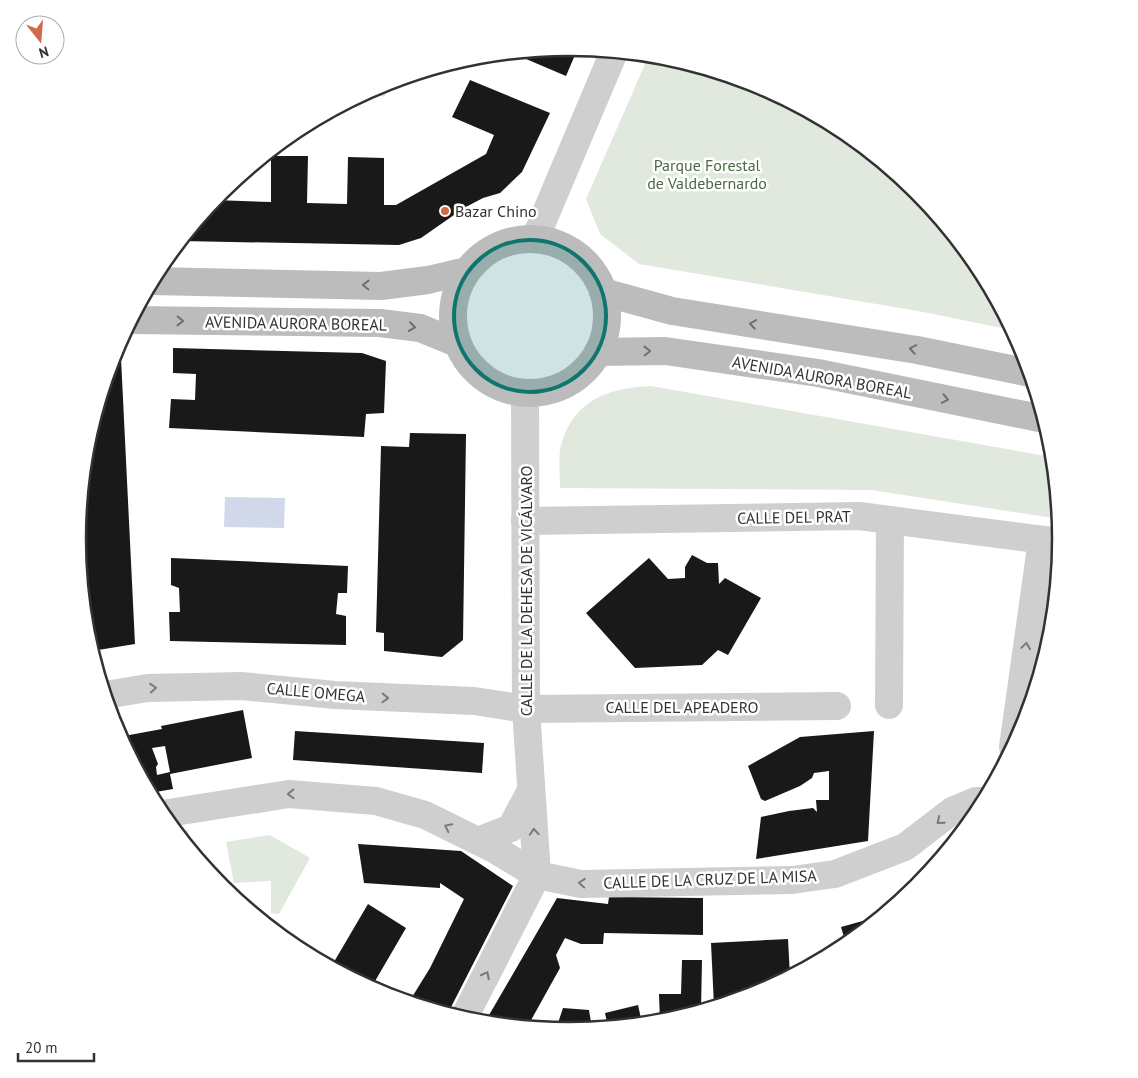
<svg xmlns="http://www.w3.org/2000/svg" width="1138" height="1078" font-family="'PT Sans',sans-serif">
<style>
.green{fill:#e1e9df}
.water{fill:#d1d8ea}
.building{fill:#191919;fill-rule:evenodd}
.lines{fill:none;stroke-linecap:round;stroke-linejoin:round}
.minor{stroke:#cfcfcf;stroke-width:28}
.secondary{stroke:#bcbcbc;stroke-width:28}
.oneway{stroke:#707070}
.oneway2{stroke:#797979}
.marked{fill:#0f766e;fill-opacity:0.2;stroke:#0f766e;stroke-width:4;stroke-linejoin:round}
.poi-dot{fill:#d16a4b;stroke:#fff;stroke-width:2}
.labels{text-anchor:middle;stroke-width:5;stroke-linejoin:round;paint-order:stroke}
.park-label{font-size:16px;fill:#4a6944;stroke:#fff}
.poi-label{font-size:16px;fill:#323232;stroke:#fff;text-anchor:start}
.street-label{font-size:16px;fill:#323232;stroke:#fff}
.rim{fill:none;stroke:#323232;stroke-width:2.5}
</style>
<rect width="100%" height="100%" fill="#fff"/>
<g class="green">
<polygon points="649,55 665,57 757,85 842,131 917,192 978,266 1012,330 918,311 639,264 600,234 586,199"/>
<polygon points="391,82 384,97 370,91"/>
<path d="M651,386L1052,457L1059,519L871,490L560,488C560,475 558,458 561,445C574,399 609,388 651,386Z"/>
<polygon points="188,830 191,848 190,848 177,832"/>
<polygon points="270,835 310,858 279,914 271,913 271,881 234,883 226,842"/>
</g>
<polygon class="water" points="225,497 285,498 284,528 224,527"/>
<g class="building">
<polygon points="569,48 578,48 566,76 512,53"/>
<polygon points="470,80 550,113 522,172 500,193 483,198 464,208 421,238 399,245 181,241 214,200 271,202 271,156 308,156 307,203 347,204 348,157 384,158 384,205 396,205 486,154 494,135 452,117"/>
<polygon points="173,348 362,353 386,361 384,413 366,414 364,437 169,428 171,399 195,400 196,374 173,373"/>
<polygon points="113,358 121,358 135,644 92,651 87,635 78,539 87,443"/>
<polygon points="410,433 466,434 463,640 442,657 384,651 384,633 376,632 381,446 409,447"/>
<polygon points="692,555 707,563 718,563 719,584 725,578 761,598 728,655 718,650 702,665 635,668 586,613 649,558 668,579 685,578 685,567"/>
<polygon points="171,558 348,566 347,593 338,593 336,614 346,616 346,645 170,641 169,612 180,612 179,588 171,585"/>
<path d="M243,710L252,758L170,774L173,789L150,793L127,749L124,736L162,729L161,726ZM165,746L170,772L157,775L156,767L158,764L152,748Z"/>
<polygon points="295,731 484,743 482,773 293,760"/>
<polygon points="874,731 868,841 756,859 761,817 789,811 813,808 817,812 816,800 829,800 829,771 814,773 812,778 800,786 765,801 761,799 748,766 800,737"/>
<polygon points="358,844 461,851 513,886 448,1013 409,1002 430,968 464,899 440,883 440,888 364,883"/>
<polygon points="609,897 703,898 703,935 604,933 603,944 581,944 565,938 556,955 560,968 530,1022 542,1028 485,1022 557,898 608,904"/>
<polygon points="368,904 406,928 371,988 331,967"/>
<polygon points="877,917 877,919 846,944 841,927"/>
<polygon points="788,939 790,976 757,993 714,1006 711,943"/>
<polygon points="682,960 702,960 701,1010 660,1022 659,994 681,994"/>
<polygon points="638,1005 642,1023 608,1027 605,1013"/>
<polygon points="563,1008 589,1010 592,1028 556,1029"/>
</g>
<g class="lines">
<g class="minor">
<polyline points="535,239 614,52"/>
<polyline points="525,393 526,709 537,875"/>
<polyline points="525,521 859,516 1060,542"/>
<polyline points="105,695 148,688 241,686 335,695 474,701 526,709 837,706"/>
<polyline points="889,705 890,520"/>
<polyline points="1013,747 1042,540"/>
<polyline points="162,814 289,794 376,801 425,815 494,849 537,875 581,884 792,880 835,874 905,847 952,811 976,801 984,801"/>
<polyline points="478,841 511,828 531,790"/>
<polyline points="464,1018 537,875"/>
</g>
<g class="secondary">
<circle cx="530" cy="316" r="77"/>
<polyline points="152,281 381,286 428,280 466,271"/>
<polyline points="603,292 672,311 917,350 1030,373"/>
<polyline points="131,320 380,323 420,328 457,343"/>
<polyline points="598,352 665,351 818,373 1044,419"/>
</g>
</g>
<defs><path id="oneway-chevron" d="M-2-3.5L2.5 0L-2 3.5" fill="none" stroke-width="1.6" stroke-linecap="round" stroke-linejoin="round" transform="scale(1.25)"/></defs>
<g class="oneway">
<use href="#oneway-chevron" transform="translate(366 285) rotate(-179)"/>
<use href="#oneway-chevron" transform="translate(180 321) rotate(1)"/>
<use href="#oneway-chevron" transform="translate(753 324) rotate(-171)"/>
<use href="#oneway-chevron" transform="translate(412 327) rotate(8)"/>
<use href="#oneway-chevron" transform="translate(913 349) rotate(-170)"/>
<use href="#oneway-chevron" transform="translate(647 351) rotate(-1)"/>
<use href="#oneway-chevron" transform="translate(945 399) rotate(11)"/>
</g>
<g class="oneway2">
<use href="#oneway-chevron" transform="translate(1026 646) rotate(-82)"/>
<use href="#oneway-chevron" transform="translate(153 688) rotate(-4)"/>
<use href="#oneway-chevron" transform="translate(385 698) rotate(2)"/>
<use href="#oneway-chevron" transform="translate(291 794) rotate(178)"/>
<use href="#oneway-chevron" transform="translate(940 821) rotate(141)"/>
<use href="#oneway-chevron" transform="translate(448 827) rotate(-154)"/>
<use href="#oneway-chevron" transform="translate(534 832) rotate(-94)"/>
<use href="#oneway-chevron" transform="translate(582 883) rotate(-176)"/>
<use href="#oneway-chevron" transform="translate(486 975) rotate(-63)"/>
</g>
<path class="marked" d="M454 316a76 76 0 1 1 152 0a76 76 0 1 1-152 0Z"/>
<circle class="poi-dot" cx="445" cy="211" r="5"/>
<g class="labels">
<g class="park-label">
<text x="707" y="171">Parque Forestal<tspan x="707" dy="18">de Valdebernardo</tspan></text>
</g>
<g class="poi-label">
<text x="455" y="217">Bazar Chino</text>
</g>
<g class="street-label">
<text transform="translate(296 323) rotate(1)" y="6">AVENIDA AURORA BOREAL</text>
<text transform="translate(822 377) rotate(10)" y="6">AVENIDA AURORA BOREAL</text>
<text transform="translate(794 517) rotate(-1)" y="6">CALLE DEL PRAT</text>
<text transform="translate(526 591) rotate(-90)" y="6">CALLE DE LA DEHESA DE VICÁLVARO</text>
<text transform="translate(316 692) rotate(5)" y="6">CALLE OMEGA</text>
<text x="682" y="713">CALLE DEL APEADERO</text>
<text transform="translate(710 879) rotate(-2)" y="6">CALLE DE LA CRUZ DE LA MISA</text>
</g>
</g>
<path d="M0 0H1138V1078H0ZM86 539a483 483 0 1 1 966 0a483 483 0 1 1-966 0Z" fill="#fff" fill-rule="evenodd"/>
<path class="rim" d="M86 539a483 483 0 1 1 966 0a483 483 0 1 1-966 0Z"/>
<g transform="translate(40 40) rotate(163)"><circle r="24" fill="#ffffff" stroke="#adadad"/>
<path d="M0-4L9 19L0 12L-9 19Z" fill="#d16a4b"/>
<text y="-8" font-size="14" font-weight="bold" text-anchor="middle" fill="#323232">N</text>
</g>
<path d="M18 1053v8h76v-8" fill="none" stroke="#323232" stroke-width="2.5"/>
<text x="25" y="1053" font-size="15" fill="#323232" stroke="#ffffff" stroke-width="4" paint-order="stroke">20 m</text>
</svg>
